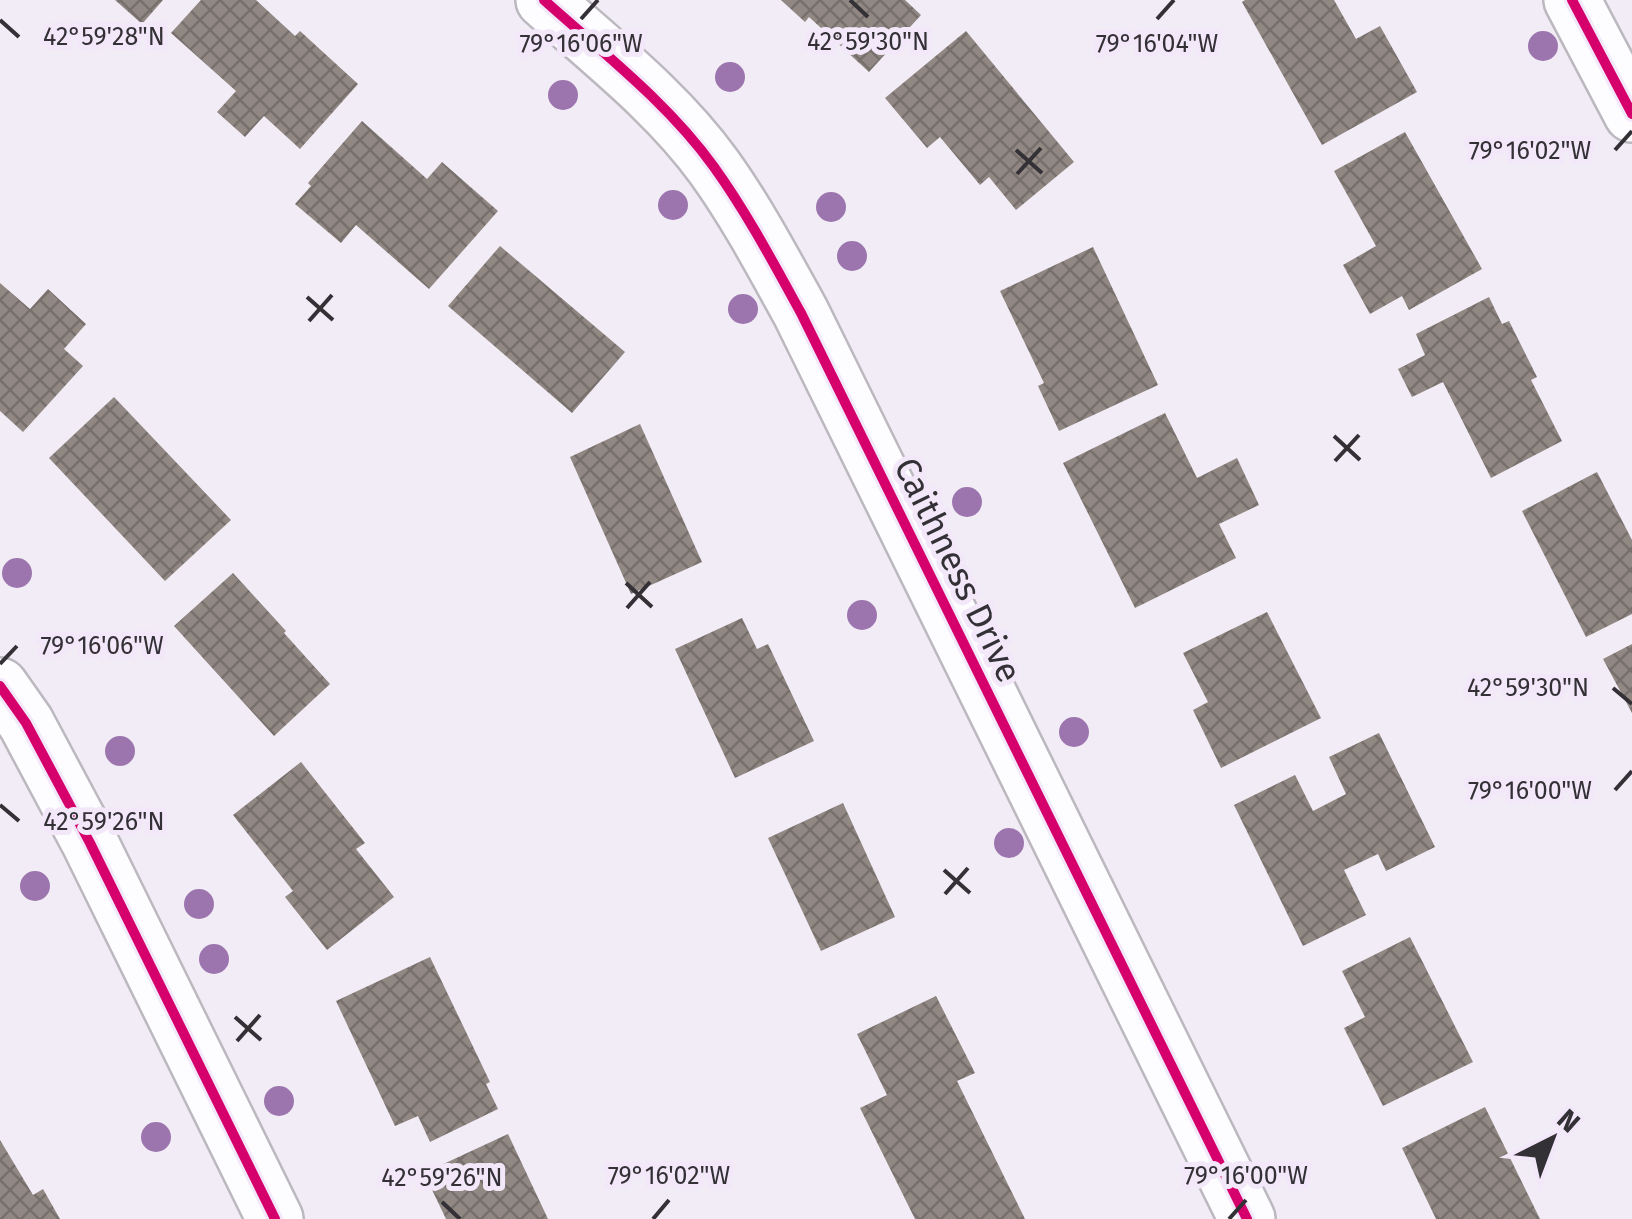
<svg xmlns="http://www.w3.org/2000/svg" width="1632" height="1219" font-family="'Fira Sans',sans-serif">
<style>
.building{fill:url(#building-cross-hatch)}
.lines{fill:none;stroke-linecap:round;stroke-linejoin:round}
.street-casing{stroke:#bcb8bf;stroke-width:60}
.street{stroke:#fdfcfe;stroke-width:55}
.cycleway-casing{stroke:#f2e8f9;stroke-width:16}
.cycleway{stroke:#d6006c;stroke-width:10}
.tree{fill:#9c75ae}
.ticks{fill:none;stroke:#333036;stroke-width:4}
.labels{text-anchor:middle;stroke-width:10;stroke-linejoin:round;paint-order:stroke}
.street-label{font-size:35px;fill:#333036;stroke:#f2e8f9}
.ticks-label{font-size:25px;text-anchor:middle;fill:#333036;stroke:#f2e8f9;stroke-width:10;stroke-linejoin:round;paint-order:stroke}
</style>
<defs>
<pattern id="building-cross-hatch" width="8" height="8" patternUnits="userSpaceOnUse" patternTransform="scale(2.5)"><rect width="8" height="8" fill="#918783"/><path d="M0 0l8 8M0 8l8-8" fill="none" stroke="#776f6c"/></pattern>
</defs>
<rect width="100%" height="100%" fill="#f1ecf5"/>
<g class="building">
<polygon points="115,0 163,0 142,24"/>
<polygon points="201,0 256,0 295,36 300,31 358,84 300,149 264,116 245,137 217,112 236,91 171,33"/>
<polygon points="781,0 905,0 921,15 869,72 809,17 805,22"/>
<polygon points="1245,0 1334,0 1356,39 1380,26 1417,92 1322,145 1242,2"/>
<polygon points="966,31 1074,162 1016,210 989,177 980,185 940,137 927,148 885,98"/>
<polygon points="362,121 427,179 442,162 498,211 429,289 356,225 341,243 295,204 311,186 308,183"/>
<polygon points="1405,132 1482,269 1409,310 1402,296 1370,314 1343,265 1376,246 1334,171"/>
<polygon points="500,246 625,352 572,413 448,306"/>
<polygon points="1093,247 1158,385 1059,431 1038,386 1044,383 1000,291"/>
<polygon points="0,283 30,309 48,289 86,324 64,349 83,366 23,432 0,411"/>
<polygon points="1489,297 1502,324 1509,321 1537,377 1531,380 1562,441 1491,478 1443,382 1412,397 1398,369 1425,355 1416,334"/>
<polygon points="114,397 231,520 165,581 49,458"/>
<polygon points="1165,413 1197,478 1237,458 1259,505 1219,524 1236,558 1135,608 1063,463"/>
<polygon points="640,424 702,562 631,594 570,457"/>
<polygon points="1597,472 1632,540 1632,614 1586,637 1522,511"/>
<polygon points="233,573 286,631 284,633 330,684 274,736 174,626"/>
<polygon points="1267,612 1321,718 1221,768 1193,710 1208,702 1183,653"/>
<polygon points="742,618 757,649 768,644 814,741 735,778 675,649"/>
<polygon points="1632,644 1632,713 1603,659"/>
<polygon points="1379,733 1435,847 1386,871 1378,854 1344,870 1366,915 1303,946 1234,805 1295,775 1313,811 1346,794 1329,757"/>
<polygon points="301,762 365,843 356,849 394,897 327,950 285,897 293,891 233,815"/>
<polygon points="843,803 895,917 821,951 768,838"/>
<polygon points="1410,937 1473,1062 1383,1106 1344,1028 1365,1017 1342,971"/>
<polygon points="430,957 490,1082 486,1084 498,1109 430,1142 418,1116 395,1126 336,1001"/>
<polygon points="936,996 975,1073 957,1081 1025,1219 915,1219 860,1108 887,1095 857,1034"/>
<polygon points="1485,1107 1540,1219 1436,1219 1402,1148"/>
<polygon points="508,1134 548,1219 446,1219 424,1173"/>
<polygon points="0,1140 33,1195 43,1189 60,1219 0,1219"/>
</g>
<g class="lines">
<defs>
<g id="street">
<path d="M544,0C602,52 668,103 714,167C747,213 774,264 801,313L1247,1219"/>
<polyline points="1572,0 1632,114"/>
<polyline points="0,686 26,723 90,843 275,1219"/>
</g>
</defs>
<use href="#street" class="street-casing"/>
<use href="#street" class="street"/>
<defs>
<g id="cycleway">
<path d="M544,0C602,52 668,103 714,167C747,213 774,264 801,313L1247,1219"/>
<polyline points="1572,0 1632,114"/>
<polyline points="0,686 26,723 90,843 275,1219"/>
</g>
</defs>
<use href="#cycleway" class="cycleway-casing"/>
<use href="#cycleway" class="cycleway"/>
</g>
<g class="tree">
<circle cx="1543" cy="46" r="15"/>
<circle cx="730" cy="77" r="15"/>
<circle cx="563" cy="95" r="15"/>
<circle cx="673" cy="205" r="15"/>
<circle cx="831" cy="207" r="15"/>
<circle cx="852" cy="256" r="15"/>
<circle cx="743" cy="309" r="15"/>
<circle cx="967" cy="502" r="15"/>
<circle cx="17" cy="573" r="15"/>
<circle cx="862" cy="615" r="15"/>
<circle cx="1074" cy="732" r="15"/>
<circle cx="120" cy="751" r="15"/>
<circle cx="1009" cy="843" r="15"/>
<circle cx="35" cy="886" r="15"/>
<circle cx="199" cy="904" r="15"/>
<circle cx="214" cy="959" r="15"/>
<circle cx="279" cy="1101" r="15"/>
<circle cx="156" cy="1137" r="15"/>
</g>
<path class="ticks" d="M850,0L868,17M581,19L598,0M1157,19L1174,0M0,20L19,37M1016,150L1042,173M1615,150L1632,131M1017,174L1041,148M307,297L333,320M309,321L332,295M1334,436L1360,460M1335,461L1359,435M626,583L652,607M627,608L650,582M0,664L17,646M1613,688L1632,704M1615,790L1632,771M0,805L19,821M944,870L970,893M945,894L968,868M235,1017L261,1040M237,1041L260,1015M442,1202L460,1219M653,1219L669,1200M1229,1219L1246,1200"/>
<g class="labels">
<g class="street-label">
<text transform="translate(958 570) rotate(64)" y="12">Caithness Drive</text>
</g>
</g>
<g class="ticks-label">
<text x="104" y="45">42°59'28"N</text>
<text x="868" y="50">42°59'30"N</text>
<text x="581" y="52">79°16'06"W</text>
<text x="1157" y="52">79°16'04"W</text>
<text x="1530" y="159">79°16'02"W</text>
<text x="102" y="654">79°16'06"W</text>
<text x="1528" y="696">42°59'30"N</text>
<text x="1530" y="799">79°16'00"W</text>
<text x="104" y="830">42°59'26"N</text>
<text x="669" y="1184">79°16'02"W</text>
<text x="1246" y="1184">79°16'00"W</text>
<text x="442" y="1186">42°59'26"N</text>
</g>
<g transform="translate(1552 1139) rotate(42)" stroke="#f2e8f9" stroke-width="8" paint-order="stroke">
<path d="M0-8L18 38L0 25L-18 38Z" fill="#333036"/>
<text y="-15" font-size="28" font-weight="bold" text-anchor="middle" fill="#333036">N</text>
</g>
</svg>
